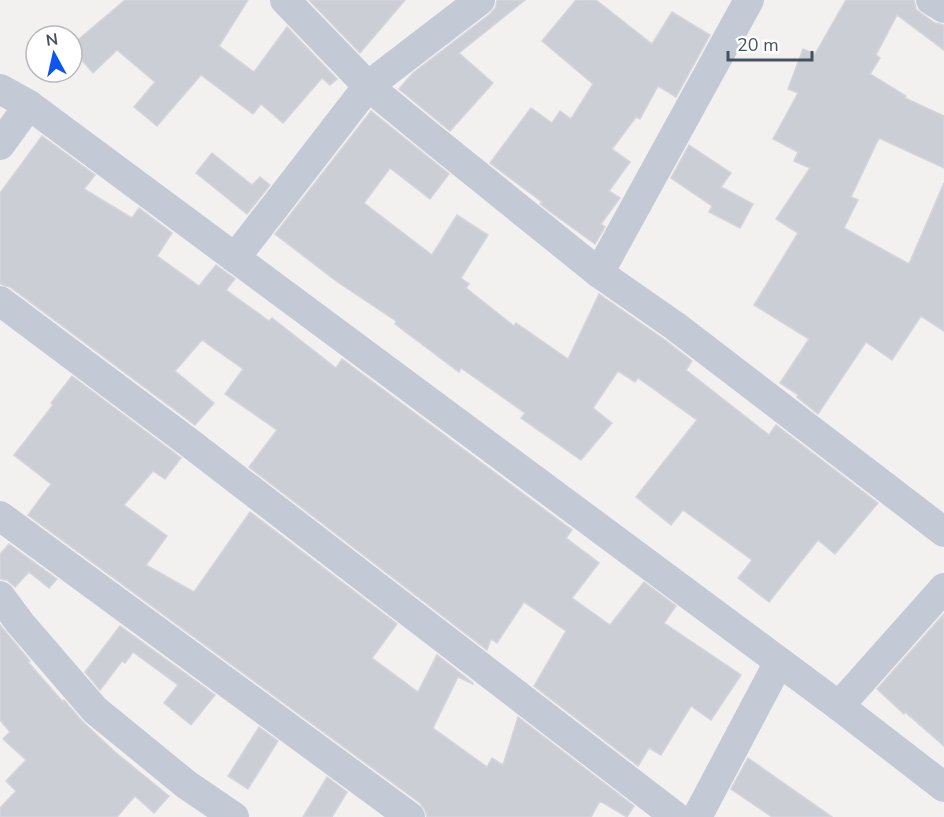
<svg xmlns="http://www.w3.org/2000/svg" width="944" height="817" font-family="'Nunito Sans',sans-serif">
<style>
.building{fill:#ccced6;stroke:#d4d5dc;stroke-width:1.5}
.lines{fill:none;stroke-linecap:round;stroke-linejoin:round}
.minor{stroke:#c3cad6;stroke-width:30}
</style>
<rect width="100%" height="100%" fill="#f3f0f0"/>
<g class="building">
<polygon points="125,0 248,0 219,46 254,72 287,27 337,79 330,85 322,78 283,123 261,104 253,114 201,75 157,126 134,107 155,82 117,50 93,73 72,49 72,45"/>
<polygon points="309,0 405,0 360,53"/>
<polygon points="497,0 525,0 459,53 493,83 450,131 399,89 413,73 490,14 496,7"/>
<polygon points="576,0 596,0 652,44 672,12 710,35 676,97 658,86 640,119 636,117 612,149 630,162 609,191 620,198 601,224 605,227 595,244 552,213 540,204 542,202 490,163 531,108 552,123 560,111 571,119 593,84 542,41"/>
<polygon points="846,0 914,0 916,9 922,14 935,23 944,25 944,50 897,15 876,55 880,58 870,74 906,96 905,98 944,116 944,168 879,138 851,197 858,200 844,228 909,264 944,183 944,331 921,316 892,360 866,342 818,414 797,397 798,395 780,383 809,339 754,305 798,233 776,219 810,168 794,161 798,152 773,139 798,93 788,89 803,49 815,54"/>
<polygon points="371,111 449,174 430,199 390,168 364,203 432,255 457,215 488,235 461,278 469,284 466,288 514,326 516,323 568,359 599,294 665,340 692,361 686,370 769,435 776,425 878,503 835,554 818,540 769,602 738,578 752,560 683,510 671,525 636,497 697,420 638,378 635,382 618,371 593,408 612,423 581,460 521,418 525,413 461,368 459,372 395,324 396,321 336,281 275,234"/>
<polygon points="42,136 95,175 84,189 132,218 139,208 172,233 157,256 199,286 216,265 235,279 226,290 269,321 272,318 336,368 342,359 572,530 566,538 599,563 572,598 610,625 644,582 676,606 664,623 741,675 711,720 691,706 661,755 649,748 638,766 534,686 566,631 524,602 497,643 491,639 487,650 249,467 277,430 225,394 243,369 202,340 175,371 214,403 195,425 10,287 0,284 0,193"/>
<polygon points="689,145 731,173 721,187 753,204 740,228 709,212 712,206 671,178"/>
<polygon points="212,153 252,185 260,177 270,185 247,214 196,173"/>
<polygon points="72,376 181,458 165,479 153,471 124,505 167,536 146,565 194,592 250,512 397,624 372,658 418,692 437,655 473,683 473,684 458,677 433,728 487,767 492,758 503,765 518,717 634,806 627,817 600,801 591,817 427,817 425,810 420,803 28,515 51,484 14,455 53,405 51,403"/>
<polygon points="9,544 57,579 49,588 29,572 15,587 7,580 0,579 0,554"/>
<polygon points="944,614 944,746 905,712 904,714 877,689"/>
<polygon points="0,625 30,661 28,662 63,702 64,700 82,721 115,752 169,796 154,813 135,796 117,817 0,817 0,808 16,791 6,781 26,760 3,739 10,732 0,720"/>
<polygon points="120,626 215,695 191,725 164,703 178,685 133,652 125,663 122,661 100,690 85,672"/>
<polygon points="259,727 278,741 248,789 228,776"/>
<polygon points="748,758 832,817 772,817 731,789"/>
<polygon points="327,777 347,792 332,817 303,817"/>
</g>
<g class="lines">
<g class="minor">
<polyline points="285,0 368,86 429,136 599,273 675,326 944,532"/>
<polyline points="931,0 944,8"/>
<polyline points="0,89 29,105 839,706 944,787"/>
<polyline points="0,145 29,105"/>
<polyline points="235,258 368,86 480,0"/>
<polyline points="599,273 749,0"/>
<polyline points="0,301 187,441 676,817"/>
<polyline points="0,516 410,817"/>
<polyline points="0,596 20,623 95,710 187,785 234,817"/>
<polyline points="839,706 944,588"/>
<polyline points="697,817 779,662"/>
</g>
</g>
<g transform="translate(54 54) rotate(352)"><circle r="28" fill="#ffffff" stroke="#b5b9bf" stroke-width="1.5"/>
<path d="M0-4.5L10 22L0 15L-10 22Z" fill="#0a55f3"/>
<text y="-9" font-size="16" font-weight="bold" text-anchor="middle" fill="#46515f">N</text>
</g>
<path d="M728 51v9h84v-9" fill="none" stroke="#46515f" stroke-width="3"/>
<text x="737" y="51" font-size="18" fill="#46515f" stroke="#ffffff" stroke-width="4.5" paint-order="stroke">20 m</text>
</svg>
